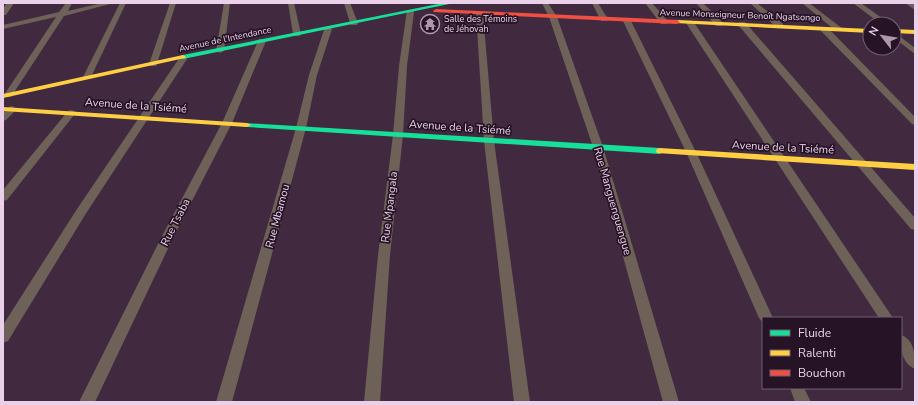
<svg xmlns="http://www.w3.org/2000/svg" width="918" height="405" font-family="'Nunito Sans',sans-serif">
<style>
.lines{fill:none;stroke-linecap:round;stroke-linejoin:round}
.street{fill:#6d6158;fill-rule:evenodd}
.fast{fill:#16e098;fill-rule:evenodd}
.slow{fill:#ffcf43;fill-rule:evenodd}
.jam{fill:#f24e42;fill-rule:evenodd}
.labels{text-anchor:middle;stroke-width:3.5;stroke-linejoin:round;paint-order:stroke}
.far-street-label{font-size:9px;fill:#ead0e8;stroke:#261325}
.far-poi-label{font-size:9px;fill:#ead0e8;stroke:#261325;text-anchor:start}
.street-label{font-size:11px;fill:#ead0e8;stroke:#261325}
</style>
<rect width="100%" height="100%" fill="#412a40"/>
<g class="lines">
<g class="street">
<polygon points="7,3 14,3 6,15 3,15 3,8"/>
<polygon points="66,3 72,3 68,11 102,3 114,3 64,16 11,97 5,97 4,95 56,17 3,29 3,25 59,12"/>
<polygon points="120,3 126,3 91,77 90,79 84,79 83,77"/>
<polygon points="170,3 176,3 157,64 156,66 150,66 149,64"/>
<polygon points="224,3 230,3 224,51 220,53 216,51"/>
<polygon points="288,3 294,3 301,34 300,36 294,36 293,34"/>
<polygon points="344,3 350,3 358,23 357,25 351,25 350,23"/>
<polygon points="542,3 548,3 557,17 603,147 679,402 663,402 593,147 549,17"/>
<polygon points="592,3 598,3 608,19 607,21 601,21"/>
<polygon points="645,3 652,3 667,20 667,24 661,24"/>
<polygon points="696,3 703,3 722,22 722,26 716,26"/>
<polygon points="750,3 757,3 783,24 783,28 777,28"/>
<polygon points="802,3 809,3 843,29 839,31 836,31"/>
<polygon points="853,3 861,3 890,24 881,24"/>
<polygon points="905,3 913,3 915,5 915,10"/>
<polygon points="407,10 413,10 414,12 407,66 403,135 390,255 380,402 364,402 378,255 393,135 399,66"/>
<polygon points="476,12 482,12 483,14 494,141 530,402 514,402 484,141"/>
<polygon points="624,19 630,19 631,21 697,154 773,318 763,318 763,323 759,318 687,154 623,21"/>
<polygon points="687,21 693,21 893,318 879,318 686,23"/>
<polygon points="739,22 745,22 915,218 915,230 911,229 739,26"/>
<polygon points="325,27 331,27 332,29 317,75 306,128 232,402 216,402 296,128 309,75"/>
<polygon points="821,27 827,27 915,117 915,125 912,124 821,31"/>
<polygon points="894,32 915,48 915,54 894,38"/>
<polygon points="259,39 262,39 266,41 232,123 173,238 95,402 79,402 161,238 222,123"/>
<polygon points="180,57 186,57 187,59 85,215 8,341 3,343 3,325 77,209"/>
<polygon points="12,106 17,109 6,120 3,121 3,113 9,107"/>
<polygon points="71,110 74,111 76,113 74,115 7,200 3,201 3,190 68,111"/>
<path d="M901,335C915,340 915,356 915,369C901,363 901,348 901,335Z"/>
<polygon points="790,388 804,388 811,402 795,402"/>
</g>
<g class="fast">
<polygon points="443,3 454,3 183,59 180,57 183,55"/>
<polygon points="244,123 660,148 664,151 660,154 247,127 244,127 243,125"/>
</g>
<g class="slow">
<polygon points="677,20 870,29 870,33 675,23 675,21"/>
<polygon points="894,29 915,30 915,34 894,33"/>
<polygon points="183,55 186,57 185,58 3,98 3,94"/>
<polygon points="3,107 247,123 251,125 247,127 3,111"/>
<polygon points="660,148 915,164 915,170 657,153 656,151 657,149"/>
</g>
<polygon class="jam" points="436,9 677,20 680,22 677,24 434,12 433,11"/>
</g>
<defs>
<symbol id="temple-ring" viewBox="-11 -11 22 22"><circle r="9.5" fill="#261325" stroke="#af96ad" stroke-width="1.5"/><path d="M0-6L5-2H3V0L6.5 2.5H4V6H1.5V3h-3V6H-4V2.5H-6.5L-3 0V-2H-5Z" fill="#af96ad"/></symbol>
</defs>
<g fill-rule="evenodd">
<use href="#temple-ring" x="419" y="13" width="22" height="22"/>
</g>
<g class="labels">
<g class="far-street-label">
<text transform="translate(740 15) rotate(2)" y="3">Avenue Monseigneur Benoît Ngatsongo</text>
<text transform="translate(225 39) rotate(-12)" y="3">Avenue de l'Intendance</text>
</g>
<g class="far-poi-label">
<text x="444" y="22">Salle des Témoins<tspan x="444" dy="10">de Jéhovah</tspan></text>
</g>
<g class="street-label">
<text transform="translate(136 105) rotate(4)" y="4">Avenue de la Tsiémé</text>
<text transform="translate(460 127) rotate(4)" y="4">Avenue de la Tsiémé</text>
<text transform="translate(783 147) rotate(3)" y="4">Avenue de la Tsiémé</text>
<text transform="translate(613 201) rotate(74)" y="4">Rue Manguenguengue</text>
<text transform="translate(389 207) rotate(-83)" y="4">Rue Mpangala</text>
<text transform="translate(277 216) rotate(-75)" y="4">Rue Mbamou</text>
<text transform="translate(175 222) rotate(-63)" y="4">Rue Tsaba</text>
</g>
</g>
<rect width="918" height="405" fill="none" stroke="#ead0e8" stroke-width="8"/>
<rect x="762" y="317" width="140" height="72" fill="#261325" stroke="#745f73"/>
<rect x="770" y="330" width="20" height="6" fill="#16e098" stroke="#745f73"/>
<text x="798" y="337" font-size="12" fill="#ead0e8">Fluide</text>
<rect x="770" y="350" width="20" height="6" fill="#ffcf43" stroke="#745f73"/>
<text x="798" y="357" font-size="12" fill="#ead0e8">Ralenti</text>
<rect x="770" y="370" width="20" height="6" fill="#f24e42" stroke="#745f73"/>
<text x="798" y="377" font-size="12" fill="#ead0e8">Bouchon</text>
<g transform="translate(882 36) rotate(301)"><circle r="19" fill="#261325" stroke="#745f73"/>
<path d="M0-3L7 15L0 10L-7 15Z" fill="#af96ad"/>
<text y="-6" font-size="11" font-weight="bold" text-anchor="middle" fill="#ead0e8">N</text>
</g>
</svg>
